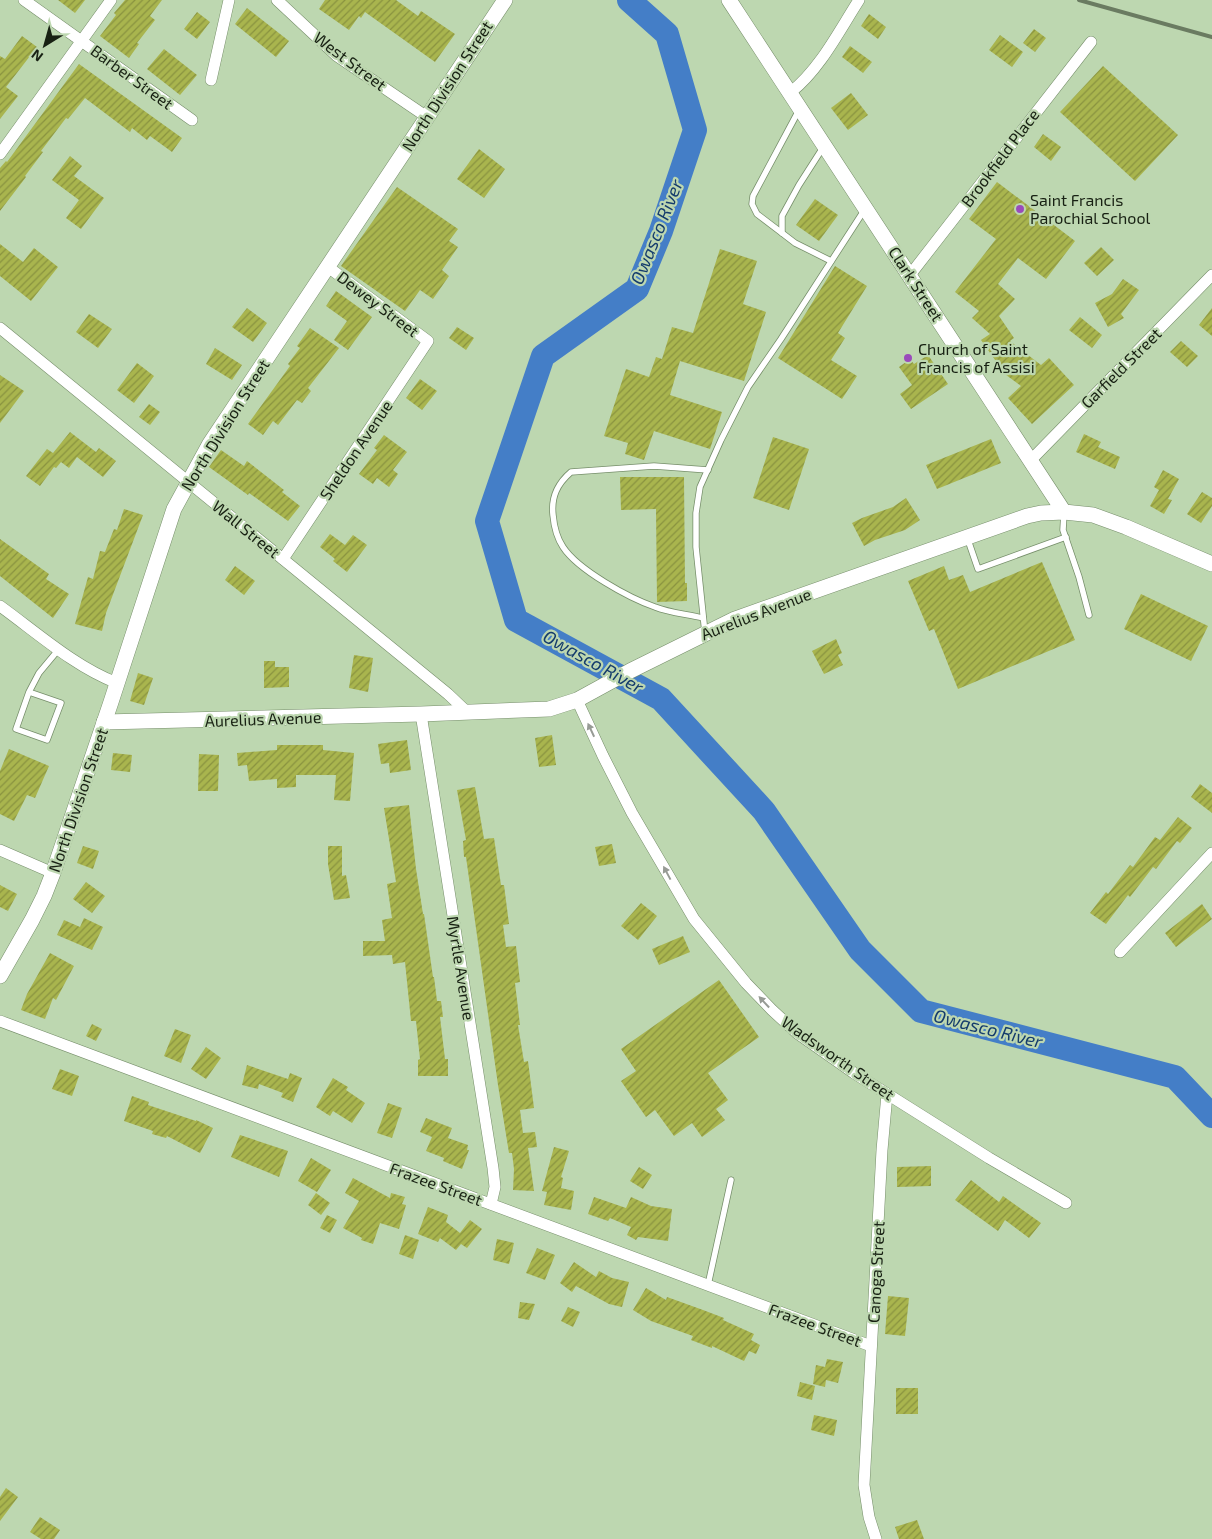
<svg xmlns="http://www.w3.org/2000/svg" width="1212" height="1539" font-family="'Exo 2',sans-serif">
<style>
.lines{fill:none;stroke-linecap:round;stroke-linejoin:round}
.river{stroke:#447ec7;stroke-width:24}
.building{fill:url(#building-hatch)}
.lane-casing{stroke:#768e6a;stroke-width:7}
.street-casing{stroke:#768e6a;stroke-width:12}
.secondary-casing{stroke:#768e6a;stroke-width:16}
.lane{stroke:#fff;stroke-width:5.5}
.street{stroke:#fff;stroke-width:11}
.secondary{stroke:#fff;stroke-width:15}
.rail{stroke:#6a7b61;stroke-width:4}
.oneway{fill:#979b95}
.poi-dot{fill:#9a4bbb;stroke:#bdd7b0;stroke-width:2}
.labels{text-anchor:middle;stroke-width:4.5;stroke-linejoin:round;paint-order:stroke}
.street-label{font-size:16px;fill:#182113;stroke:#bdd7b0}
.poi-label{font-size:16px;fill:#182113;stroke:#bdd7b0;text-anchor:start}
.water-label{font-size:18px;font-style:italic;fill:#143c6c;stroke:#bdd7b0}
</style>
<defs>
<pattern id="building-hatch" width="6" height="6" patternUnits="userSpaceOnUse" patternTransform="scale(1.25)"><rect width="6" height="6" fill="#a9b54e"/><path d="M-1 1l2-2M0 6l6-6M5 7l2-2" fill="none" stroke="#899340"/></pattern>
</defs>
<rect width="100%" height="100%" fill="#bdd7b0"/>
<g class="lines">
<polyline class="river" points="629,0 667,34 695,130 661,231 637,289 543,356 487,521 516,620 661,699 764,811 860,950 921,1011 1175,1077 1212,1116"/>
</g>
<g class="building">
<polygon points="58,0 85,0 75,13"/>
<polygon points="125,0 162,0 150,16 155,20 137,43 139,44 129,58 100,36 116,15 114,13"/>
<polygon points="325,0 396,0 418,16 421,11 455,34 435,62 365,12 361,18 359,16 349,30 319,9"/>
<polygon points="247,8 289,41 276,57 235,24"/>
<polygon points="197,12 210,22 197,39 184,29"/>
<polygon points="869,14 886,27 878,39 861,26"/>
<polygon points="1034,29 1046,38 1035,52 1023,43"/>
<polygon points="1000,35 1023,52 1012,67 989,50"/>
<polygon points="22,36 37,47 6,87 18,96 0,119 0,56 5,59"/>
<polygon points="850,46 872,62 863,73 842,57"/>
<polygon points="164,49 197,75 180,95 147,69"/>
<polygon points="79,64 182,138 172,152 150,136 147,140 132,128 130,132 85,98 68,119 66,118 41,151 43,152 25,176 26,177 0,211 0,168 6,161 7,162"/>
<polygon points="1103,66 1178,135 1135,181 1060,112"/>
<polygon points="851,93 868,115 848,130 831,108"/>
<polygon points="1043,134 1061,147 1051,161 1034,147"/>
<polygon points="479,149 505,169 484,198 457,179"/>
<polygon points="70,156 82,166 74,176 104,198 81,229 66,218 79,200 52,180"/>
<polygon points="997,182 1075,241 1046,279 1018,258 998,284 1015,299 999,316 1014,338 1010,341 1041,365 1049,358 1074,385 1032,424 1008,398 1021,386 998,369 1000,367 981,340 990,334 972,318 979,311 955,292 996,239 969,219"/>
<polygon points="397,187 458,229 449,241 458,247 442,270 449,276 433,299 420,290 405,311 341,266"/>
<polygon points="815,199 838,215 819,241 796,225"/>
<polygon points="0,244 23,262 34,248 58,267 31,301 0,276"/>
<polygon points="1101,247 1114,260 1097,276 1084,263"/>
<polygon points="720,249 757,261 743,304 766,312 744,381 680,361 670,395 722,412 710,449 654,431 644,460 625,454 628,443 604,436 626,369 649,377 656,357 662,359 672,327 693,333"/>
<polygon points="835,266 867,286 838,333 845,338 831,360 857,376 842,399 778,358"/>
<polygon points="1123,279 1139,290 1121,314 1124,318 1108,327 1095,303 1112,294"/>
<polygon points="336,291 372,317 348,350 334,340 347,321 326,306"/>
<polygon points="247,308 267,323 253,342 232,327"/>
<polygon points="1212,308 1212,336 1199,325"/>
<polygon points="89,314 112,329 98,348 76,332"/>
<polygon points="1080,317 1102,335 1092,348 1069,330"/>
<polygon points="457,327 474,338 466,350 449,338"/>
<polygon points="310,328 339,348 308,388 311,391 302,403 297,400 278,425 273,421 263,435 248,424 290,366 288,364 300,348 297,346"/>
<polygon points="1181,341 1198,356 1187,367 1170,352"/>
<polygon points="215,348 242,365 232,380 206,364"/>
<polygon points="928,355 948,384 911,409 900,394 912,385 899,367 910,359 914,364"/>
<polygon points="137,363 154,376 134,403 117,390"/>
<polygon points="0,375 24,391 0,423"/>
<polygon points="420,379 437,391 422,410 406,398"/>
<polygon points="149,404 160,412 150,425 139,417"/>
<polygon points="70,432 96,452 99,448 116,461 103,477 77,457 69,468 61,462 56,468 54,467 40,486 26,476 47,449 53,453"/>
<polygon points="1084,434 1101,442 1098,447 1120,457 1115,469 1076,452"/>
<polygon points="384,435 407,452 393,470 398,474 389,487 377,478 373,484 359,474 377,450 374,448"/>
<polygon points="773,437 809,449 789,510 753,498"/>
<polygon points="991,439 1001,463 937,489 926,465"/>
<polygon points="221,450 244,466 247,461 284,490 282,492 300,506 288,521 249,493 248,495 209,467"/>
<polygon points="1163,470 1179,479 1168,499 1172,500 1164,514 1150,506 1159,490 1154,487"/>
<polygon points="620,477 684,477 685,583 687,583 687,601 657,602 656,509 621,510"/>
<polygon points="1202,492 1212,498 1212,506 1201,523 1187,514"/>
<polygon points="906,498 920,520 905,530 875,540 864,546 852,523 862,518 893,507"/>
<polygon points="124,509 143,515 106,613 102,631 75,624 88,577 93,579 100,551 105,552 114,529 117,530"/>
<polygon points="330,534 345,545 353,535 367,545 347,572 333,561 335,559 320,547"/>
<polygon points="0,539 49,574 46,579 69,594 53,618 0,576"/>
<polygon points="1042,562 1075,640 958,689 934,629 929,631 908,581 944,566 949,580 963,575 970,592"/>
<polygon points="235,566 255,581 244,595 225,580"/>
<polygon points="1141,594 1208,626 1191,661 1124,629"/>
<polygon points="836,639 842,653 838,655 843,665 824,674 812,651"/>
<polygon points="354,655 373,658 368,692 349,688"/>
<polygon points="264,661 275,661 275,667 289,667 289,687 264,688"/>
<polygon points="138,673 153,678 144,705 130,701"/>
<polygon points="552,735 556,765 539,767 535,738"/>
<polygon points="407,740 411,770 390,773 389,763 381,764 378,744"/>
<polygon points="277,745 323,745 323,750 354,753 350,801 334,800 336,775 296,775 296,787 277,788 277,779 249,781 247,765 238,766 237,753 277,750"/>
<polygon points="9,749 49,766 35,798 27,795 14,821 0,814 0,771"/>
<polygon points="113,753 132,755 130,772 111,770"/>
<polygon points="199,754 219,755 218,791 198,791"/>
<polygon points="1200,784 1212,793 1212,813 1191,797"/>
<polygon points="475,787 484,839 494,838 501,885 504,885 509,924 503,925 506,947 516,946 520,982 515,983 520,1025 518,1025 524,1062 528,1061 534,1108 520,1110 523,1133 535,1132 537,1147 528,1148 534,1191 513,1190 514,1169 512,1153 509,1153 498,1085 466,857 464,857 463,841 466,840 457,790"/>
<polygon points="409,805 416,869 423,914 424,914 433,977 434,977 437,1001 441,1001 443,1017 440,1017 445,1059 448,1059 448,1076 418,1076 418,1060 420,1059 416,1021 411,1021 405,962 393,964 392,955 363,956 363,941 385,941 382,920 392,918 387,884 396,882 384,808"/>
<polygon points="1178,817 1192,828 1180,843 1177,841 1156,869 1153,867 1130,897 1128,895 1106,924 1090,913 1106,892 1108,894 1130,865 1133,867 1155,837 1160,840"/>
<polygon points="612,844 616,863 599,866 595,847"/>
<polygon points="83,846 99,851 93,869 77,863"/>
<polygon points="328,846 342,846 342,876 346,875 350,898 334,900 328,864"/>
<polygon points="86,882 105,896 92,913 73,899"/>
<polygon points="0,885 17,894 8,911 0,907"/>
<polygon points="641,903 657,916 638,940 621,926"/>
<polygon points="1202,904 1212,919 1176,947 1165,933"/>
<polygon points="84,918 103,927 92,950 57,935 64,920 80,927"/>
<polygon points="683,936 690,952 659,965 652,949"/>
<polygon points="50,953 74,966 56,1000 53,998 45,1019 21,1010 27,994"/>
<polygon points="719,980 759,1037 708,1073 728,1100 716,1109 725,1120 702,1137 692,1123 674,1136 655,1110 646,1117 621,1081 636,1071 621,1049"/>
<polygon points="92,1024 102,1029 96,1041 86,1036"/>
<polygon points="175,1029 191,1035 181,1063 164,1056"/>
<polygon points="206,1047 221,1058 206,1079 191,1069"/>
<polygon points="247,1065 288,1079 290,1073 302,1078 293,1102 281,1097 283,1093 259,1084 258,1089 242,1085"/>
<polygon points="60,1069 79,1076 72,1096 52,1089"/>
<polygon points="333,1078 348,1087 346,1090 365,1103 352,1123 333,1111 330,1116 316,1107"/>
<polygon points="132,1096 149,1102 148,1105 196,1121 196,1120 213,1128 200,1153 167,1136 166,1138 152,1134 153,1131 124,1121"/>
<polygon points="388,1103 402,1108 392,1138 377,1133"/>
<polygon points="426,1118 452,1128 448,1138 468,1145 467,1150 469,1150 462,1169 443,1161 444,1158 426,1151 432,1137 420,1132"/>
<polygon points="240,1135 288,1151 279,1177 231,1157"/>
<polygon points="554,1147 569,1151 561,1177 563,1178 561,1188 574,1191 571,1210 544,1205 547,1192 542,1191"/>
<polygon points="311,1158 331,1170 317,1192 298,1181"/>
<polygon points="931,1166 931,1186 897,1187 897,1167"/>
<polygon points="639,1167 652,1175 643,1189 630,1181"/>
<polygon points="353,1178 390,1198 391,1193 405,1197 402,1204 406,1205 399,1229 380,1223 373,1244 361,1240 362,1238 343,1228 359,1201 345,1193"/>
<polygon points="971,1180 999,1202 1003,1196 1041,1223 1029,1238 1005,1220 998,1231 955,1200"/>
<polygon points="316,1193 330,1203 321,1215 308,1205"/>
<polygon points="594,1197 626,1208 631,1197 651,1206 672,1209 668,1241 638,1237 636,1240 627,1235 631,1227 610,1218 608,1221 588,1214"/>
<polygon points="428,1207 448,1215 446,1222 460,1233 470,1220 482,1229 467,1248 461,1244 456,1250 440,1238 438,1242 418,1234"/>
<polygon points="327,1215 337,1220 330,1233 320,1228"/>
<polygon points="405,1235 419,1240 413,1259 399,1254"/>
<polygon points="497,1239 514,1243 509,1264 493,1260"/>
<polygon points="537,1248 555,1255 545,1280 526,1273"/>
<polygon points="574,1262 596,1277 599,1271 612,1278 629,1282 622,1307 609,1304 576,1286 572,1292 560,1283"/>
<polygon points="646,1288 666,1300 667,1297 703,1310 724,1318 723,1320 754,1334 751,1340 760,1345 756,1354 749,1351 744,1361 712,1346 712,1348 691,1340 693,1336 651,1321 633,1310"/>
<polygon points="888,1296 909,1298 905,1336 885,1334"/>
<polygon points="520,1302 535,1304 529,1320 518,1318"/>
<polygon points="568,1307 580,1312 573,1327 561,1321"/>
<polygon points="827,1359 843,1362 838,1383 826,1380 825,1387 813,1384 816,1365 825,1367"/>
<polygon points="800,1382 815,1386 812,1400 797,1396"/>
<rect x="896" y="1388" width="22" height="26"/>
<polygon points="814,1415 837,1420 834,1436 811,1430"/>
<polygon points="6,1488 18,1497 0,1521 0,1497"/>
<polygon points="40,1517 60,1530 54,1539 41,1539 30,1532"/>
<polygon points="917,1520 924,1539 899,1539 895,1527"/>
</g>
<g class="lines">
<defs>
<g id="lane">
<polyline points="824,146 799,185 782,216 782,233 795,243 831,261"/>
<polyline points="782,233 757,214 752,204 753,196 799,110"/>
<polyline points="1064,513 1063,530 1079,577 1089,615"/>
<polyline points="967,537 978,569 1066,537"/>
<path d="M703,618C687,614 670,613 655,607C629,598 578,570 563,547C557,538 554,526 553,515C551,497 557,484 571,472L654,466L708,470"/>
<polyline points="705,633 696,547 696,513 700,487 721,440 748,387 781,339 865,209"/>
<polyline points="29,692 61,703 47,740 16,729 29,692 39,673 59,649"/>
<polyline points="708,1285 731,1180"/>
</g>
<g id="street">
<polyline points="24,0 192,120"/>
<polyline points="277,0 337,56 427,117"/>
<polyline points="211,80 229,0"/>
<path d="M791,92C820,69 839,31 859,0"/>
<polyline points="0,154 111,0"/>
<polyline points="910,275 1091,42"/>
<polyline points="0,328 448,694 467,712"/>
<polyline points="1031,460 1212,275"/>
<polyline points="283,559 428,341 328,267"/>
<path d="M0,606C36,632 75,667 117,683"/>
<polyline points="577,700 603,756 632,813 694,919 746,983 772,1010 797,1033 854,1073 989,1158 1066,1203"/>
<polyline points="421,714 493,1168 495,1187 491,1204"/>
<polyline points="0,850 53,873"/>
<polyline points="1120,952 1212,853"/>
<polyline points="0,1021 871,1346"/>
<polyline points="876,1539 869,1517 864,1485 882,1150 887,1094"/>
</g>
<g id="secondary">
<polyline points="729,0 1064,512"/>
<polyline points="104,722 421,714 549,709 577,700 630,671 735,619 1027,516 1041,513 1064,512 1093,515 1126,527 1212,564"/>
<polyline points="0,976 32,920 44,896 53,873 111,702 174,509 209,445 505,0"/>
</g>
</defs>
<use href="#lane" class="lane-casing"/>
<use href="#street" class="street-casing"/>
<use href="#secondary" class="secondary-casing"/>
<use href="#lane" class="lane"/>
<use href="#street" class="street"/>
<use href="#secondary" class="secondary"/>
<polyline class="rail" points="1079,0 1212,37"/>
</g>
<defs><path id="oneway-solid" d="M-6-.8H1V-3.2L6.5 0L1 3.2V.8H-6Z" transform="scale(1.25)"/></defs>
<g class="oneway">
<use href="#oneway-solid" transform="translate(591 730) rotate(-115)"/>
<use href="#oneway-solid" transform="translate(667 873) rotate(-118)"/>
<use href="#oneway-solid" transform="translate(764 1002) rotate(-133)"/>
</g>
<g class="poi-dot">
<circle cx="1020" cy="209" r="5"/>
<circle cx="908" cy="358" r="5"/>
</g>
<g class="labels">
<g class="street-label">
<text transform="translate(350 61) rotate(37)" y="6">West Street</text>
<text transform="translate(132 77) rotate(36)" y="6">Barber Street</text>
<text transform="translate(447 86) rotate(-57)" y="6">North Division Street</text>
<text transform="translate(1000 158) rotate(-53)" y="6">Brookfield Place</text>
<text transform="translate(916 284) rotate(57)" y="6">Clark Street</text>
<text transform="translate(378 304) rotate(37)" y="6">Dewey Street</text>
<text transform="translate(1121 368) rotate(-45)" y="6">Garfield Street</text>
<text transform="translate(225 425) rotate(-58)" y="6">North Division Street</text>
<text transform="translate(356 450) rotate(-56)" y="6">Sheldon Avenue</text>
<text transform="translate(246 529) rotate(39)" y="6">Wall Street</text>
<text transform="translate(756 614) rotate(-21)" y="6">Aurelius Avenue</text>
<text transform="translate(263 719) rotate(-2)" y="6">Aurelius Avenue</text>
<text transform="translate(78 800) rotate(-71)" y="6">North Division Street</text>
<text transform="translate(461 968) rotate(81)" y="6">Myrtle Avenue</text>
<text transform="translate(838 1058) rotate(35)" y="6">Wadsworth Street</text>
<text transform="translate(436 1184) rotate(20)" y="6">Frazee Street</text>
<text transform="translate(876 1272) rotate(-87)" y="6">Canoga Street</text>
<text transform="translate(815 1325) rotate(20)" y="6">Frazee Street</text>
</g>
<g class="poi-label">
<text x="1030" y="206">Saint Francis<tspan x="1030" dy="18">Parochial School</tspan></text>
<text x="918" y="355">Church of Saint<tspan x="918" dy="18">Francis of Assisi</tspan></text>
</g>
<g class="water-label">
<text transform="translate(657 232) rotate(-68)" y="6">Owasco River</text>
<text transform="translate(593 662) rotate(29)" y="6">Owasco River</text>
<text transform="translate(988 1029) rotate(14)" y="6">Owasco River</text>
</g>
</g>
<g transform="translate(45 45) rotate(217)" stroke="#bdd7b0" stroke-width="4" paint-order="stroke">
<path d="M0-4L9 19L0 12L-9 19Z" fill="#182113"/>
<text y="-8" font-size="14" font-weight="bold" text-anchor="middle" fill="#182113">N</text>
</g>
</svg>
